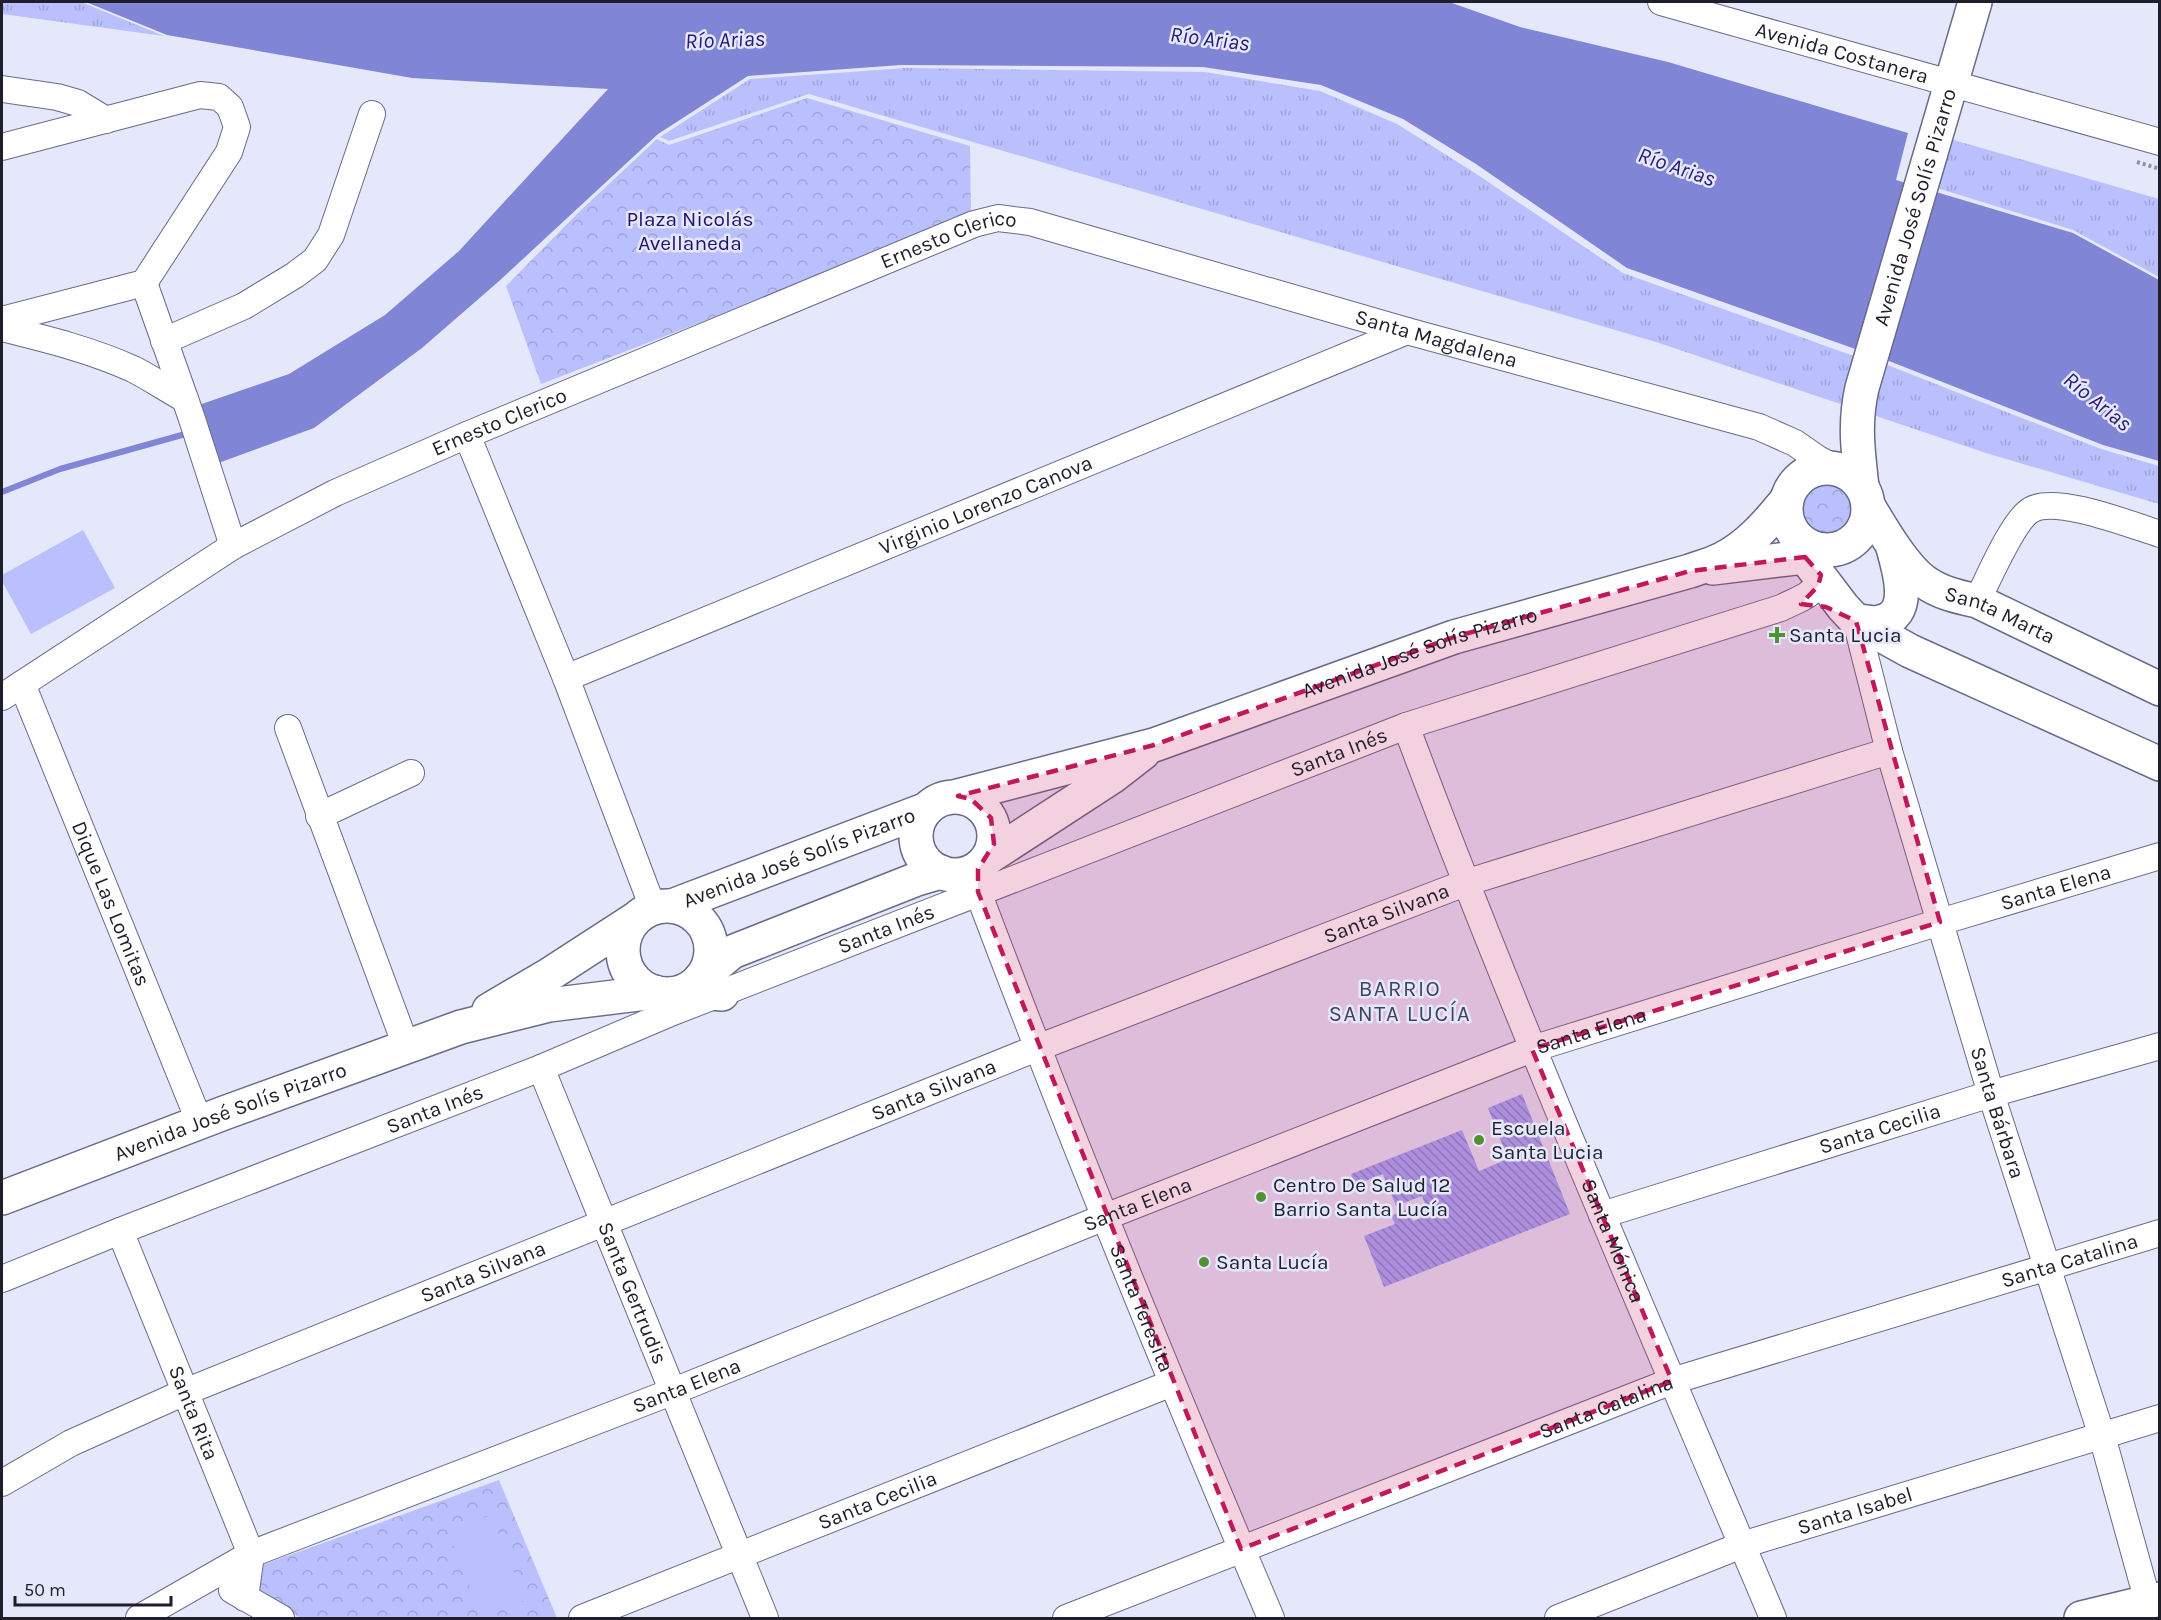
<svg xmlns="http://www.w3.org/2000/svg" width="2161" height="1620" font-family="Karla,sans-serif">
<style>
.grass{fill:url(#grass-tufts)}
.park{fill:url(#park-crowns)}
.pitch{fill:#bac0fd}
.water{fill:#8085d5}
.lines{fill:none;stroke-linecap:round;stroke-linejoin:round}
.stream{stroke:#8085d5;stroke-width:6}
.building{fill:url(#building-back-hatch)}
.street-casing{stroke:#676b86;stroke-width:28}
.secondary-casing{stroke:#676b86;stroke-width:36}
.path{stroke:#9193a3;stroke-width:4;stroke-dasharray:3 3;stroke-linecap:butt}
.street{stroke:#fff;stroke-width:26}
.secondary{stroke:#fff;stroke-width:33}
.marked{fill:#c2185b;fill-opacity:0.2;stroke:#c2185b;stroke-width:4.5;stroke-dasharray:12 8;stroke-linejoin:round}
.poi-dot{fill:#529132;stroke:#e5e7fa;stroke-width:2}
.labels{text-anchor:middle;stroke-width:5;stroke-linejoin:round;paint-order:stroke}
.street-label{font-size:21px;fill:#1e1f2a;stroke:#e5e7fa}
.park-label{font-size:21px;fill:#22106f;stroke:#e5e7fa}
.poi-label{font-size:21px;fill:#1e1f2a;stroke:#e5e7fa;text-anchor:start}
.water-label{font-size:22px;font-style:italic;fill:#271976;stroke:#e5e7fa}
.neighbourhood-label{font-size:22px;letter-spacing:1.5px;fill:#40435c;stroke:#e5e7fa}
</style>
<defs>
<pattern id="grass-tufts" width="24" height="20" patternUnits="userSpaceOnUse" patternTransform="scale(1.5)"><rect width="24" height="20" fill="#bac0fd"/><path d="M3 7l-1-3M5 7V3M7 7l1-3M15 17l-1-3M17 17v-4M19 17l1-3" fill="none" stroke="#9fa5d9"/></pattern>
<pattern id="park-crowns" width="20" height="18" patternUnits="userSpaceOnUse" patternTransform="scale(1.5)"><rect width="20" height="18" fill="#bac0fd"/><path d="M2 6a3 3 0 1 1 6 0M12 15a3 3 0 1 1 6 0" fill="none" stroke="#9fa5d9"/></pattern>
<pattern id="building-back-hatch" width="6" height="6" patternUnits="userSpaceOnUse" patternTransform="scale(1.5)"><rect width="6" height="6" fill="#a5acff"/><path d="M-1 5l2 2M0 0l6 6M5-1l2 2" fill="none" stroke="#868bcf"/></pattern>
</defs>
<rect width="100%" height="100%" fill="#e5e7fa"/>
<g class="grass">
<polygon points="2,2 81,2 164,36 2,14"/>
<polygon points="906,68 1205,72 1320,91 1397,124 1475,173 1623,273 1845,353 1890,366 2101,449 2159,466 2159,504 1986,453 1656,342 809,94 669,141 660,137 750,79"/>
<polygon points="1950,139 2159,199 2159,277 2073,230 1937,188"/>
</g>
<g class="park">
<polygon points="807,98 970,146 971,218 541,384 506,286 578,213 657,139 669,145"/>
<circle cx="1828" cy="507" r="30"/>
<polygon points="499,1480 557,1618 301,1618 254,1592 259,1566"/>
</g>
<g class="pitch">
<polygon points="83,530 115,588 31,634 2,581 2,575"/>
<polygon points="491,1515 525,1600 482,1617 448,1532"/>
</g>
<polygon class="water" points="86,2 1449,2 1520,27 1668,62 1908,133 1896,180 2073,233 2159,280 2159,461 2103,445 1889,361 1627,268 1476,164 1403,119 1321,85 1203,67 901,65 748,76 658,134 498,282 422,348 314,428 213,465 196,406 289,374 385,315 459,251 608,89 412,78 167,35"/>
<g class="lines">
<polyline class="stream" points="2,492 60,469 189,433"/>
</g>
<polygon class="building" points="1522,1094 1570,1214 1384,1287 1364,1236 1395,1224 1391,1216 1408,1209 1413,1221 1429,1215 1422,1196 1396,1206 1383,1174 1355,1185 1351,1174 1462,1130 1479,1171 1508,1159 1488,1108"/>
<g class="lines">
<defs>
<g id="street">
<path id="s1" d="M1661,2L2160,142"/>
<polyline points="2,89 57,97 78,103 106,120"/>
<polyline points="2,147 200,95 219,97 230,107 237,127 229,152 144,283 2,320"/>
<polyline points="144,283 191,416 233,546"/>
<path d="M2,328C46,339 91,350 133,369C151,378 168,390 185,399"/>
<polyline points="164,341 244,306 295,275 315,260 331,235 372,114"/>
<polyline points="467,435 566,678 653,908"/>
<path d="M1977,601C1988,580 2013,520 2031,510C2056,495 2131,525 2160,534"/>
<path id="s2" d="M1847,616L1856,621L1889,751L1991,1094L2102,1436L2148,1602"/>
<path id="s3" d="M566,678L1407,331"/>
<path id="s4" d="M22,684L200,1123"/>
<path id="s5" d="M2,697L233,546L335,493L467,435L974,224L998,218L1030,222L1407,331L1759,427L1795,443L1818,459L1837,469"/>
<path id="s6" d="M1406,726C1519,1028 1648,1322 1773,1618"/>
<polyline points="288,728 406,1046"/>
<polyline points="319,816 411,773"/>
<path id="s7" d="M978,869V892C1070,1136 1169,1378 1271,1618"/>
<path id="s8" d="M541,1068L765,1618"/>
<path id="s9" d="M1602,1215L1991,1094L2160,1046"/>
<path id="s10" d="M120,1231L251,1554L245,1598"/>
<path id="s11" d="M2,1279L120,1231L541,1068L668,1014L1406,726L1781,608C1798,599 1816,596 1821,575"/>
<path id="s12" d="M2,1483L71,1443L185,1392L1037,1048L1465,883L1889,751"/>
<polyline points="232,1590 281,1618"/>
<path id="s13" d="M139,1618L251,1554L674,1391L1105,1217L1532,1049L1940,922L2160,856"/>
<path id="s14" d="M582,1618L1172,1383"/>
<path id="s15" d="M1066,1618L1672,1381L2160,1233"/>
<path id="s16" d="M1558,1618L1742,1545L2160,1418"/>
</g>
<g id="secondary">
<circle cx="1827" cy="509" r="41"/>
<path id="s17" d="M1862,487C1858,451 1854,423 1862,388L1975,2"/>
<path id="s18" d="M1869,507C1882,529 1904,567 1925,582C1940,593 1959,597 1977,601L2160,689"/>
<polyline points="1796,538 1805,557 1843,607 1856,621 1910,651 2160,764"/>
<polyline points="1713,568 1805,557 1824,551"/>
<path d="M1856,621C1864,621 1873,624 1880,622C1914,615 1899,570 1893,548"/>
<path id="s19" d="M958,796L1154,745L1454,637L1690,571C1701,567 1712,564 1722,559C1747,547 1767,524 1785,502"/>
<circle cx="955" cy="836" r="39"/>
<polyline points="989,857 1112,777 1143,753"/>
<path id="s20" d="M672,906L927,809"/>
<circle cx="667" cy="950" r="44"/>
<polyline points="700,979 732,952 917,879 941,872"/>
<polyline points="690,988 703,992 722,994"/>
<polyline points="489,1010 547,976 635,919"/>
<path id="s21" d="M2,1198L224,1113L461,1027L549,1005L655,992"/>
<polyline points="2081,1618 2160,1599"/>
</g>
</defs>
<use href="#street" class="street-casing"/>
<use href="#secondary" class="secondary-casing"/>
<polyline class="path" points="2137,162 2160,169"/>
<use href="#street" class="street"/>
<use href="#secondary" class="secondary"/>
</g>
<path class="marked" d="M1805,557L1821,575L1818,586L1801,604L1826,607L1856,621L1940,922L1532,1049L1672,1381L1241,1549L978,892V869L994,844L991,818L971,799L958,796L1154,745L1454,637L1690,571Z"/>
<g class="poi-dot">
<path d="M1774 626h6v6h6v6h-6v6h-6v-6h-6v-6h6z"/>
<circle cx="1479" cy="1140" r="6"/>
<circle cx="1261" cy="1197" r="6"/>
<circle cx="1204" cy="1262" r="6"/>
</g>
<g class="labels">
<g class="street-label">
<text dy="7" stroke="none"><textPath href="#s1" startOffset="188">Avenida Costanera</textPath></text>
<text dy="7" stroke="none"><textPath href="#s17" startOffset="288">Avenida José Solís Pizarro</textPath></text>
<text dy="7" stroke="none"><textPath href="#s5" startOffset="1056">Ernesto Clerico</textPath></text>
<text dy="7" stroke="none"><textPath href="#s5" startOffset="1564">Santa Magdalena</textPath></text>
<text dy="7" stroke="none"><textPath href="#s5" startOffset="570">Ernesto Clerico</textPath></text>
<text dy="7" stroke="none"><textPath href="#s3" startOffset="454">Virginio Lorenzo Canova</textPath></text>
<text dy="7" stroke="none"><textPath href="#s18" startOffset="176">Santa Marta</textPath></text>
<text dy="7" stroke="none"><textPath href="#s19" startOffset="484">Avenida José Solís Pizarro</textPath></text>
<text dy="7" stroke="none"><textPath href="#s11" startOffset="1437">Santa Inés</textPath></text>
<text dy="7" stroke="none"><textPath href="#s20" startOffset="136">Avenida José Solís Pizarro</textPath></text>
<text dy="7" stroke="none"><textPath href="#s13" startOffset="2054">Santa Elena</textPath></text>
<text dy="7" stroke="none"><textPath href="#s4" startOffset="237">Dique Las Lomitas</textPath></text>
<text dy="7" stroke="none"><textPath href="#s12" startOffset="1498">Santa Silvana</textPath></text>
<text dy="7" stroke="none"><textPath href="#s11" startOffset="951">Santa Inés</textPath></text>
<text dy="7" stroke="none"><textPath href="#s13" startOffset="1568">Santa Elena</textPath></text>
<text dy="7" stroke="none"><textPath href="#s12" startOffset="1012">Santa Silvana</textPath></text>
<text dy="7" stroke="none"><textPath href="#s11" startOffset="465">Santa Inés</textPath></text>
<text dy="7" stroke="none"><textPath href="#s21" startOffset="244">Avenida José Solís Pizarro</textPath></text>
<text dy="7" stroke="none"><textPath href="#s2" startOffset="522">Santa Bárbara</textPath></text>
<text dy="7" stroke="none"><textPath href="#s9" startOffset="291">Santa Cecilia</textPath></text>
<text dy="7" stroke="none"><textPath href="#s13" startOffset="1082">Santa Elena</textPath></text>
<text dy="7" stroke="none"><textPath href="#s6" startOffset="555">Santa Mónica</textPath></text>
<text dy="7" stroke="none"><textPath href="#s15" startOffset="1066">Santa Catalina</textPath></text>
<text dy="7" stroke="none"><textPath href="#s12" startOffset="526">Santa Silvana</textPath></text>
<text dy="7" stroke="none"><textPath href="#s8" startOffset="243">Santa Gertrudis</textPath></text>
<text dy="7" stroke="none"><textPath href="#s7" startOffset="470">Santa Teresita</textPath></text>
<text dy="7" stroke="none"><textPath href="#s13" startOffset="596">Santa Elena</textPath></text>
<text dy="7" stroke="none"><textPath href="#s15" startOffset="580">Santa Catalina</textPath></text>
<text dy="7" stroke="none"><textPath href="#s10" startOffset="196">Santa Rita</textPath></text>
<text dy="7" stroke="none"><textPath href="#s14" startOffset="318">Santa Cecilia</textPath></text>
<text dy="7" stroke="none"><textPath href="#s16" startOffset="316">Santa Isabel</textPath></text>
</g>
<g class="park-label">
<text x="690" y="226">Plaza Nicolás<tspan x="690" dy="24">Avellaneda</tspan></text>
</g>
<g class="poi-label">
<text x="1789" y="642">Santa Lucia</text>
<text x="1491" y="1135">Escuela<tspan x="1491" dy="24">Santa Lucia</tspan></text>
<text x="1273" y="1192">Centro De Salud 12<tspan x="1273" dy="24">Barrio Santa Lucía</tspan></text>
<text x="1216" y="1269">Santa Lucía</text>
</g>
<g class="water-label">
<text transform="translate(1210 38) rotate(7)" y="8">Río Arias</text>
<text transform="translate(725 39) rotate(-2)" y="8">Río Arias</text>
<text transform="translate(1677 166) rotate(19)" y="8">Río Arias</text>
<text transform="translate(2098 401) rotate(39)" y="8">Río Arias</text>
</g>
<g class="neighbourhood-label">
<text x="1400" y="996">BARRIO<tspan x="1400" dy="25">SANTA LUCÍA</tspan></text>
</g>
</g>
<rect width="2161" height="1620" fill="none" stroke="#1e1f2a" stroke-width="6"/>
<path d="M15 1596v9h156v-9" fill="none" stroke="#1e1f2a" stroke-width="3"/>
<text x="24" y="1596" font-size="18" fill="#1e1f2a" stroke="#e5e7fa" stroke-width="4.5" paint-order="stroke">50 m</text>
</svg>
